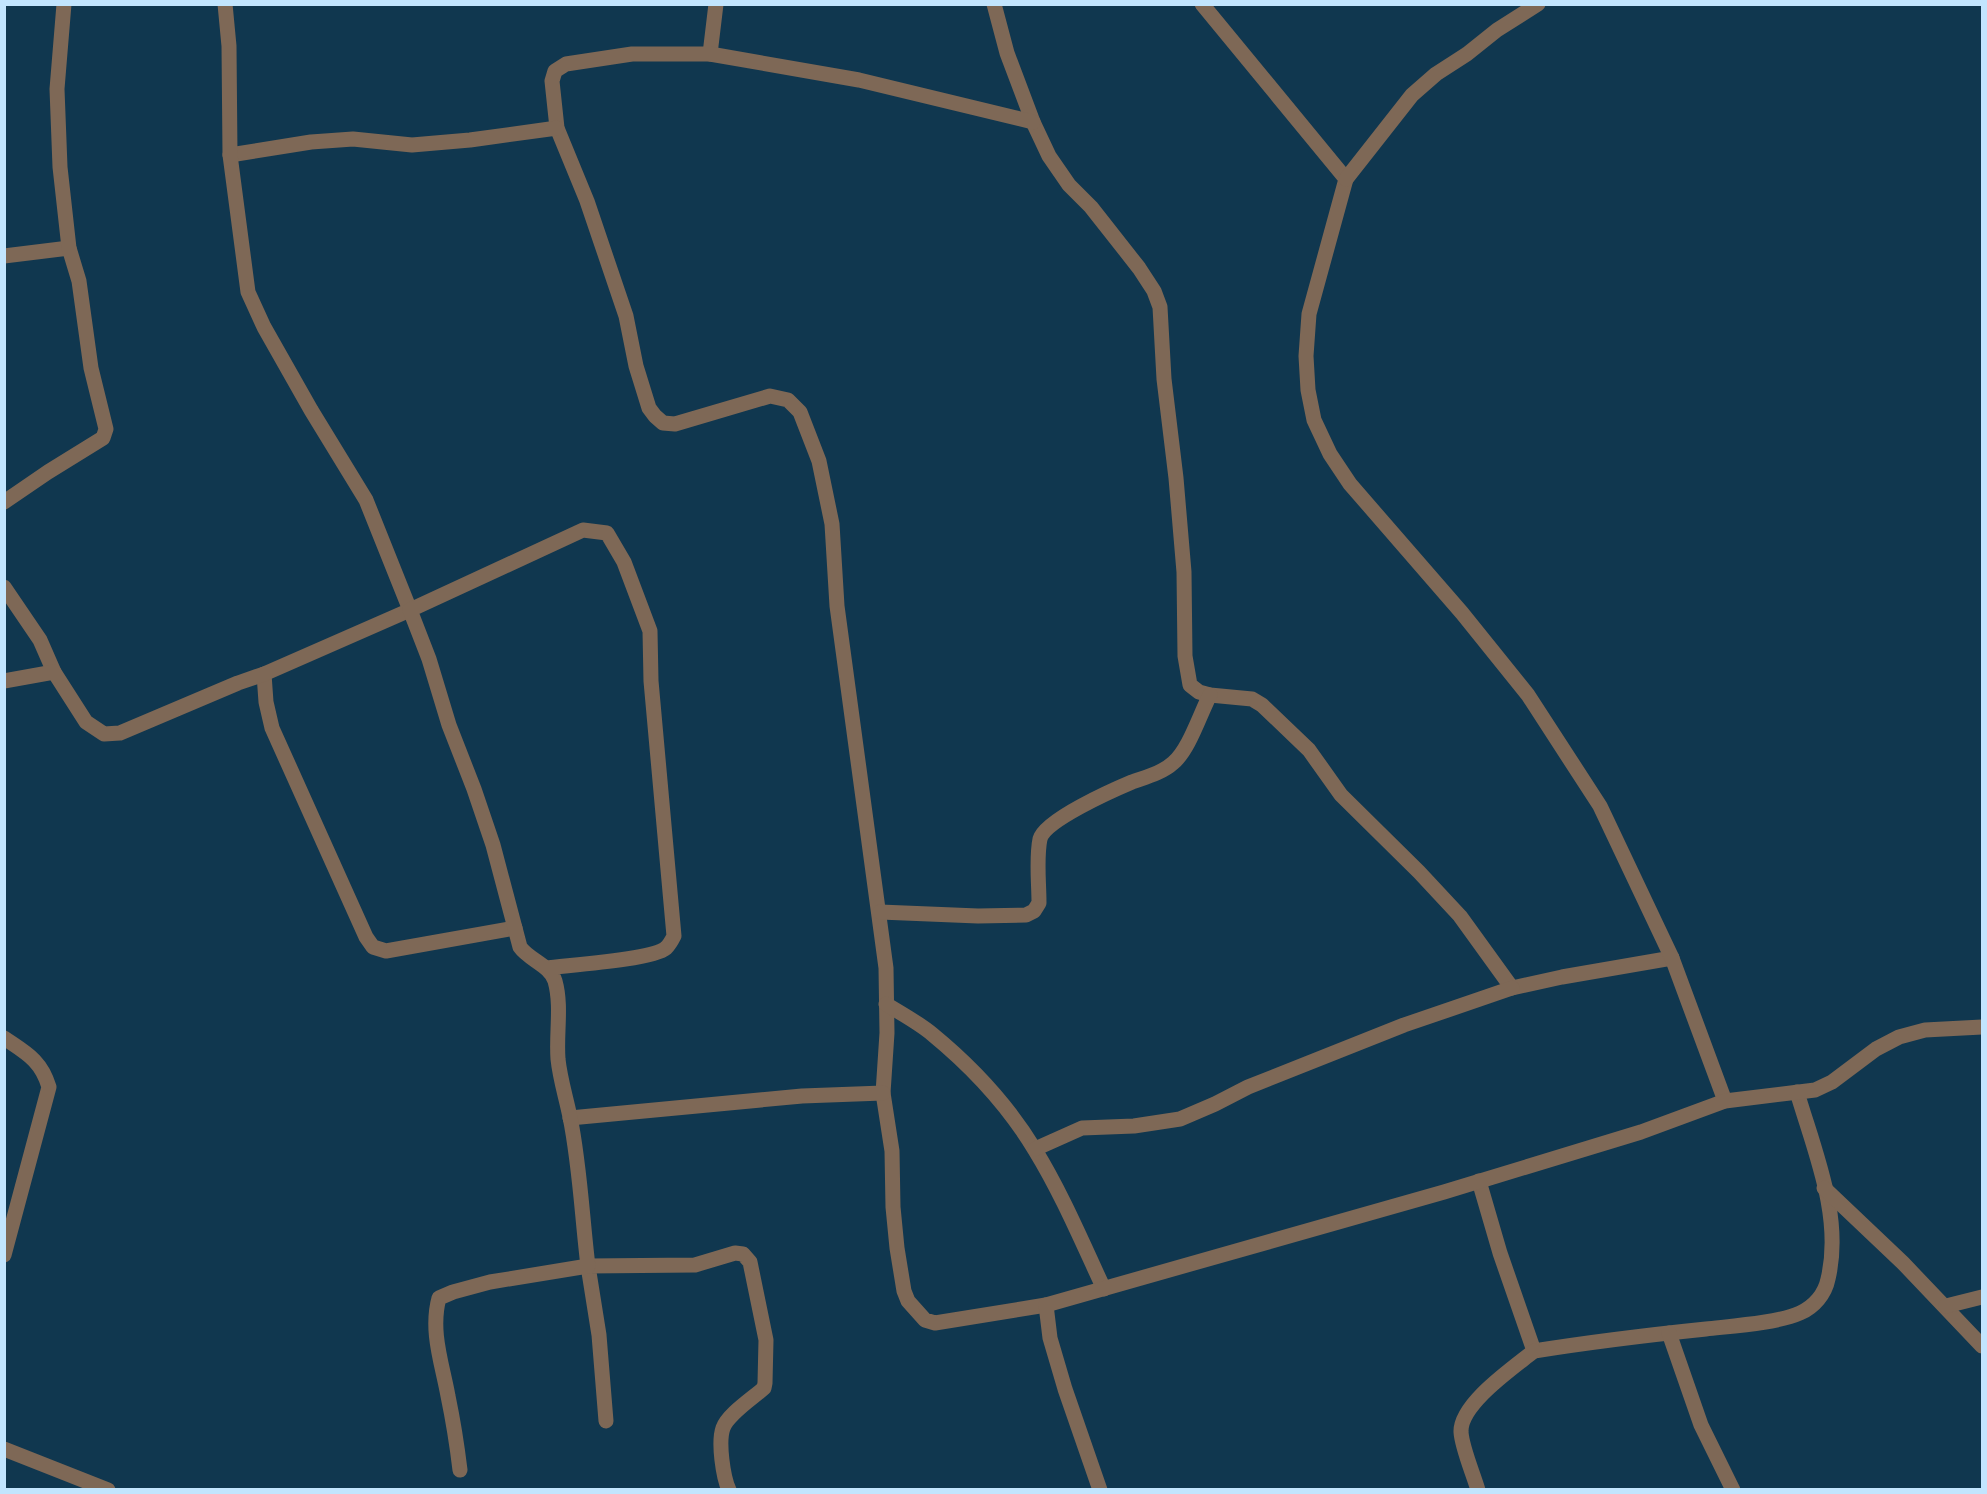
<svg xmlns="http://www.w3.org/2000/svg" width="1987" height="1494" font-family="Raleway,sans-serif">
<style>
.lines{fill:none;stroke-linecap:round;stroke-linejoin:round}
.minor{stroke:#7e6856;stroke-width:15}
</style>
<rect width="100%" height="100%" fill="#10374f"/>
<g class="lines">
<g class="minor">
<polyline points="994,4 1007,53 1033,122 1049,156 1069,185 1091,207 1139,268 1154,291 1160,307 1164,379 1176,478 1184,572 1185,656 1190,685 1199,692 1210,695 1252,699 1262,705 1309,750 1341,795 1419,872 1460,916 1512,988 1562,977 1672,958"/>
<polyline points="1202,4 1346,179 1309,314 1306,356 1308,390 1314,420 1330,454 1350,484 1462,613 1528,695 1600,806 1672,958 1725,1101"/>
<polyline points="710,54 716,4"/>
<polyline points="1033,122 859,80 710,54 632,54 566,64 555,71 552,81 557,128 587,201 626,316 636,366 649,408 655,416 663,423 675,424 770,396 788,400 800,412 819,461 832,524 837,606 886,968 887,1033 883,1093 892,1151 893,1207 897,1248 904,1291 908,1301 925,1320 935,1323 1046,1305"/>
<polyline points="230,155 311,142 353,139 412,145 470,140 557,128"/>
<polyline points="1346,179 1412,95 1436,74 1467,54 1497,30 1538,4"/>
<polyline points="4,256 69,248"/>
<polyline points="4,502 48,472 103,438 106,429 91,368 79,281 69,248 60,167 57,89 64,4"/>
<polyline points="4,587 40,640 54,672"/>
<polyline points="264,674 266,702 272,728 366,937 373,947 386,951 515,928"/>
<polyline points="4,681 54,672 86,722 104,734 120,733 238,683 264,674 410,610 366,500 311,410 264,327 248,292 230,155 229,46 225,4"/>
<path d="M880,912L978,916L1026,915L1034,911L1039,903C1039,883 1036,858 1040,839C1045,820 1113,790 1132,782C1146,777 1162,773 1173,763C1189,750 1200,714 1210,695"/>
<path d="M886,1004C902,1014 919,1023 932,1034C971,1066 1009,1107 1035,1150C1062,1194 1082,1242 1104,1289"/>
<path d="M4,1038C26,1053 41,1060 49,1087L4,1255"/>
<polyline points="570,1118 802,1096 883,1093"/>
<polyline points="1035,1149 1082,1128 1134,1126 1180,1119 1215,1104 1248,1087 1404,1025 1512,988"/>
<path d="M1479,1181L1500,1253L1534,1351C1591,1342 1648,1335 1706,1329C1732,1326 1778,1323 1800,1313C1814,1307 1825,1294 1828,1279C1843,1217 1814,1150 1797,1092"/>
<polyline points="1824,1188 1903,1263 1982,1346"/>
<polyline points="1946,1306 1982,1297"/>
<polyline points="1669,1333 1701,1425 1733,1490"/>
<path d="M606,1421L599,1335L588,1266L695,1265L735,1253L743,1254L750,1262L766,1340L765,1383L764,1388C753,1398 728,1414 723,1428C718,1442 723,1477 729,1490"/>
<polyline points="4,1449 108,1490"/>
<path d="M460,1470C457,1445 453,1420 448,1396C442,1363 430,1331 439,1298L453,1292L490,1282L588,1266C582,1217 580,1166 570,1117C566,1097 560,1079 558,1059C556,1033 562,1006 555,981C550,965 529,960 520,947L493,845L474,789L449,725L429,659L410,610L583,530L607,533L624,562L650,631L651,681L674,936C672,940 669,945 666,948C652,960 569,965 546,968"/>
<polyline points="1100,1490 1065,1389 1050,1338 1046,1305 1444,1192 1641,1132 1725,1101 1815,1090 1832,1082 1876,1049 1899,1037 1925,1030 1982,1027"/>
<path d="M1478,1490C1473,1473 1462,1448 1461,1432C1460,1404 1513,1368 1534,1351"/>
</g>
</g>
<rect width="1987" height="1494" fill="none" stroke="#c2e5fe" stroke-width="12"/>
</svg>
